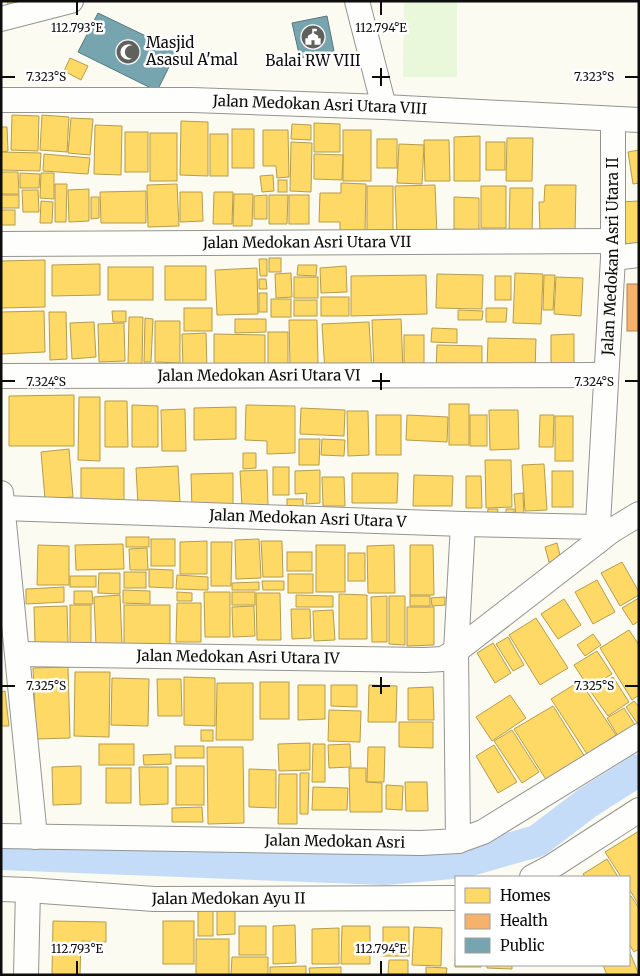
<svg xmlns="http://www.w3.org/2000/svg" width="640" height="976" font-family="Merriweather,serif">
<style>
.pitch{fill:#e9f7da}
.homes{fill:#ffd966;stroke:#b69c4b}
.health{fill:#f6b26b;stroke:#b0804f}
.public{fill:#76a5af;stroke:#56777e}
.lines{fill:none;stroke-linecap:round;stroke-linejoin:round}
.river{stroke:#c4dcf8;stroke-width:32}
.minor-casing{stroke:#949490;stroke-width:26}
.minor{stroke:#fefefd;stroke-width:24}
.ticks{fill:none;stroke:#0d0d0d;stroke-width:2}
.labels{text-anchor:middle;stroke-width:5;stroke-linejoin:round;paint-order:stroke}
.poi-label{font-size:15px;fill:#0d0d0d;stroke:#fff;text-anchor:start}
.street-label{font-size:15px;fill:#0d0d0d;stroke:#fff}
.ticks-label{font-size:12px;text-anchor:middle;fill:#0d0d0d;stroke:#fff;stroke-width:5;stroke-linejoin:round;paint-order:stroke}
</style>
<rect width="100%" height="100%" fill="#fbfbf2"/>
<polygon class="pitch" points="404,1 457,1 457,77 403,77"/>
<g class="homes">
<polygon points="7,1 29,1 9,7"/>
<polygon points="70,58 88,66 81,80 64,71"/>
<polygon points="12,115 39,116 38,151 11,150"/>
<polygon points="42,115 69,117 67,152 40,150"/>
<polygon points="71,118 93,119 90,155 68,153"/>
<polygon points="181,121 208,122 208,176 180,175"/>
<polygon points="314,123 340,124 340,152 314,152"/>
<polygon points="292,124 311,125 311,140 291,139"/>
<polygon points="95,125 122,126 121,175 94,174"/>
<polygon points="1,127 7,127 8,151 1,152"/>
<rect x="232" y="129" width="22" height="39"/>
<polygon points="263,130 288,130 289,177 277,178 276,166 263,166"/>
<rect x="343" y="130" width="28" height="51"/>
<rect x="125" y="132" width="23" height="40"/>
<rect x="150" y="133" width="27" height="48"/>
<rect x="210" y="134" width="18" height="42"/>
<polygon points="480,136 480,181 454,181 454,137"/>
<polygon points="507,138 533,138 532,181 506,181"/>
<rect x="377" y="139" width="20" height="29"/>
<polygon points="424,140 449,140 450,181 425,181"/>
<polygon points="291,142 312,143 311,192 290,191"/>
<rect x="486" y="142" width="19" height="28"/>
<polygon points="399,144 424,145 422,184 397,183"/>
<polygon points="639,150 639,183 633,184 628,152"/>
<polygon points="1,152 41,153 40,171 1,170"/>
<polygon points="44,154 90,158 88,174 43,171"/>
<polygon points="314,154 343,155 342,180 314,179"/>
<polygon points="1,172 18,172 19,194 1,194"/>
<polygon points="20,173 40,174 39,188 20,188"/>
<polygon points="41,173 54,173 54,199 40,198"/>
<polygon points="273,175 274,191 262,192 260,176"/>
<rect x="278" y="180" width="9" height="12"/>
<polygon points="341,183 366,184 365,233 340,233 340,222 319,222 320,193 341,193"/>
<polygon points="55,184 67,184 66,222 55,222"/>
<polygon points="177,184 179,226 148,227 147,185"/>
<polygon points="435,185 437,236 397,237 395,186"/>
<polygon points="545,185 576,185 575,232 540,232 539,202 544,202"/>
<rect x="367" y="186" width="26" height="48"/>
<rect x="481" y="186" width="25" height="42"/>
<polygon points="510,188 533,188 532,233 509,232"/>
<polygon points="89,189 89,221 69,222 68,190"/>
<polygon points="22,190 38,190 39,212 23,212"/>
<polygon points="146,191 146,223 101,223 100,192"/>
<polygon points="180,192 202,192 203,221 180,222"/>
<polygon points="214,192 233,192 232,224 213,224"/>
<polygon points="234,194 253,194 252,226 233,226"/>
<rect x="1" y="195" width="18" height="13"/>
<polygon points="267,195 267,219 254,219 254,196"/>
<polygon points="269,195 288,195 287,224 269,224"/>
<rect x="289" y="195" width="20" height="29"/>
<polygon points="91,197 99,197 99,218 91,219"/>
<polygon points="454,197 479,198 479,230 454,229"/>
<polygon points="41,201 53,202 52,223 40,223"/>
<polygon points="639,201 639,243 625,244 621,202"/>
<rect x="1" y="210" width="14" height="15"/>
<rect x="269" y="258" width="12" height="14"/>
<polygon points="259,259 267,259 267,276 260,276"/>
<polygon points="45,260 45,307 1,308 1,261"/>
<polygon points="100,264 100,295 52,296 52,265"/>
<polygon points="298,265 317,265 316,276 297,275"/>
<rect x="165" y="266" width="41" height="34"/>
<polygon points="346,266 347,292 321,293 320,268"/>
<rect x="108" y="267" width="45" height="33"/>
<polygon points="257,268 258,314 217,315 215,270"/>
<polygon points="291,273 292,297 276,298 275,274"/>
<polygon points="515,273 543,274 541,324 513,323"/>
<polygon points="437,274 483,275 482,309 436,308"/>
<polygon points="426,275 427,314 351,316 351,276"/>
<polygon points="544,275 555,275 553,310 543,310"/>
<rect x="495" y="276" width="16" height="24"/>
<rect x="294" y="277" width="24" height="21"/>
<polygon points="556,277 583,278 581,316 554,314"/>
<polygon points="259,279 266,279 267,289 259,289"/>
<rect x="259" y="293" width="8" height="19"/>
<rect x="321" y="297" width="28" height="19"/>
<rect x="271" y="299" width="20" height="18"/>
<rect x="294" y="300" width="23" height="16"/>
<rect x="184" y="308" width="28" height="23"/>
<polygon points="486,308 507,308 506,322 486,322"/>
<polygon points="458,310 483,311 482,320 458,320"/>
<polygon points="44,311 45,352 1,354 1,312"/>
<polygon points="112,311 126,311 126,322 113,322"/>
<polygon points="49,312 66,312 67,359 50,360"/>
<polygon points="129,317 143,317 142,364 128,364"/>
<polygon points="145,318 153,319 151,362 144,362"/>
<polygon points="235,319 266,319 266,332 235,333"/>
<polygon points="401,319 403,370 374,372 372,320"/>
<polygon points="289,320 317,320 318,364 290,365"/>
<polygon points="155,321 180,321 180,363 155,362"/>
<polygon points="94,322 96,357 72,359 70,323"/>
<polygon points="369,322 372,371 325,373 322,324"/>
<polygon points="124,323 125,361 99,362 98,324"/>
<polygon points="432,328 457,329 457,343 431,342"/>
<rect x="268" y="332" width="20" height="34"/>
<polygon points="206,333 207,368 183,368 182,334"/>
<polygon points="214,334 265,335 265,366 214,366"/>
<polygon points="574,334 574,369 551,369 551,335"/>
<rect x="404" y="335" width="20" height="34"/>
<polygon points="488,338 536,339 535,371 487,370"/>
<polygon points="437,345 482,346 482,373 436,371"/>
<polygon points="74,395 74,446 9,446 9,396"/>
<polygon points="79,397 100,397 100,461 78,460"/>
<polygon points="105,401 127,401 128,447 105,447"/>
<rect x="449" y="404" width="20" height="41"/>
<polygon points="132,405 158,406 158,447 132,447"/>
<polygon points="246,405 295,406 295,453 267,454 267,441 245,440"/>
<polygon points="236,407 236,439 194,440 194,408"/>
<polygon points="301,408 345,410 344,436 300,434"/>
<polygon points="185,409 186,451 162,451 161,410"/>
<polygon points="489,410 518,410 519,449 490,450"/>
<polygon points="347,411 368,411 369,455 348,456"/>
<rect x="376" y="415" width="25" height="40"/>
<polygon points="407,415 448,417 447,442 406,440"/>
<rect x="470" y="415" width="17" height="31"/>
<polygon points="540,415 554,415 553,447 539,447"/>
<rect x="555" y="416" width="18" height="45"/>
<polygon points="299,439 320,439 319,465 299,465"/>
<polygon points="322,439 345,440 344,456 321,455"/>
<polygon points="69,449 73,497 45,499 41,452"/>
<polygon points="243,453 256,453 256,468 243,469"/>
<polygon points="485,460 511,460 512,507 486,508"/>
<polygon points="544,464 547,510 525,511 522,465"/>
<polygon points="178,466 180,503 138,505 136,468"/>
<rect x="273" y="467" width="16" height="28"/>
<rect x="81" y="468" width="43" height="34"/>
<polygon points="267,470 268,506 242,507 240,471"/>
<polygon points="320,470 320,503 306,504 307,493 295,494 295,471"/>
<rect x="552" y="471" width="21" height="36"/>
<polygon points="233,473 233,509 192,510 191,474"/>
<polygon points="352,473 398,473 397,503 352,503"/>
<polygon points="414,475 453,476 452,506 413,506"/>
<polygon points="466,476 481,476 482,508 466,508"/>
<polygon points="322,477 344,477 345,506 323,506"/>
<polygon points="523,493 524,517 516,517 514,494"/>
<rect x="287" y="499" width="16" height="15"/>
<polygon points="488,509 498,509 497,517 487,517"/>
<rect x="506" y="509" width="8" height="9"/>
<rect x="126" y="537" width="23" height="10"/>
<rect x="151" y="539" width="24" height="27"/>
<polygon points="259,539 261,578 236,579 235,540"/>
<polygon points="207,541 207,574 180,574 180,542"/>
<polygon points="261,541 282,541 283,577 263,577"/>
<polygon points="211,542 232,542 231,586 211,586"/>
<polygon points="557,543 561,559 549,562 545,547"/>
<polygon points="123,544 124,569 76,570 75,545"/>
<polygon points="38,545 69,546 69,585 37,585"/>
<rect x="316" y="545" width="29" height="47"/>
<polygon points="394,545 395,593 368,593 367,546"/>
<polygon points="410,545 433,545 434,595 410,595"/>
<polygon points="147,548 148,570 130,570 129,549"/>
<rect x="287" y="552" width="25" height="19"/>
<rect x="348" y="553" width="17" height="28"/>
<polygon points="622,562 639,592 639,595 620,606 601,573"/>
<polygon points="149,569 173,570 173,588 149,587"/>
<rect x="124" y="572" width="22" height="16"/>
<polygon points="99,573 120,573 120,594 98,593"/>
<rect x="288" y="574" width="25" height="19"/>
<polygon points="177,575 208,577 208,590 176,589"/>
<rect x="70" y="576" width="26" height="11"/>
<polygon points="597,580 615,612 593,624 575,592"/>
<polygon points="262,581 284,581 284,590 263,590"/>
<polygon points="259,582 259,590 232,590 232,583"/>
<polygon points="64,587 64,602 26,604 26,589"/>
<polygon points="123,590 150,591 150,604 123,603"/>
<polygon points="74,591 92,591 93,604 74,604"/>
<polygon points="177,592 192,593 192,601 177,601"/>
<polygon points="204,592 230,592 230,637 205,637"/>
<rect x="232" y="592" width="23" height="13"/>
<polygon points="256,593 280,593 281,640 257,640"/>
<polygon points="339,594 367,595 367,639 339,639"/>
<polygon points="120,595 122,644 96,646 94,597"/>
<polygon points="296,595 333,596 333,607 296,607"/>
<polygon points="387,596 387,642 372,642 371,597"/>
<polygon points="389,596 405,596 405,645 389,644"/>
<rect x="410" y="596" width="20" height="10"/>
<polygon points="445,597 445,605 432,606 431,598"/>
<polygon points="639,598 639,621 633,625 622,608"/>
<polygon points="564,599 581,625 558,639 541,614"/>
<polygon points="177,603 201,603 201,642 176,642"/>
<rect x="70" y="605" width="21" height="38"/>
<rect x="124" y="605" width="46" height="40"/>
<polygon points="67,606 68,643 35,643 34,607"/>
<polygon points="254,606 255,636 233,637 232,607"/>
<polygon points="407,607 434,607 434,645 407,646"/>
<polygon points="291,609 310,609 311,638 292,639"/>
<polygon points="333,610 335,640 314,641 313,611"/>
<polygon points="536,618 568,668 540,685 509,635"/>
<polygon points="629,630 639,645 639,695 632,700 600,648"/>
<polygon points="593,634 601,645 585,656 577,645"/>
<polygon points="508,637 524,665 513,671 496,644"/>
<polygon points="493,643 511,673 495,683 477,653"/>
<polygon points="597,651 612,674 589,688 574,665"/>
<polygon points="68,667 70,738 36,739 33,668"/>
<polygon points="75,672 110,672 109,737 74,736"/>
<polygon points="184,677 215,678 215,726 184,725"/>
<polygon points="613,677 629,702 608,716 591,692"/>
<polygon points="112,678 149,679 148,726 111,725"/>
<polygon points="157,679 181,679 182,716 158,716"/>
<polygon points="580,681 616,735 587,754 551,699"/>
<rect x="260" y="682" width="29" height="37"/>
<polygon points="217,683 253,683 253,740 216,740"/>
<polygon points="298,685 325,685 325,719 298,720"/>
<polygon points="331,685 357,685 357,707 331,706"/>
<polygon points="369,685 397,686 396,722 368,722"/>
<polygon points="433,687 434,720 408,720 408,688"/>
<polygon points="5,691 9,726 1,726 1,692"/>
<polygon points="510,695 526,718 492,741 476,717"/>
<polygon points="634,701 639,707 639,722 637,723 626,707"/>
<polygon points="553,706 585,757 547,781 514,729"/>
<polygon points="624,708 635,725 618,736 607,718"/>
<polygon points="329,710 361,711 360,742 328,741"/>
<polygon points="399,722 433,722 433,748 399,747"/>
<rect x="201" y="730" width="12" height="11"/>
<polygon points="512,730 539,772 522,783 494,741"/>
<polygon points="310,743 310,770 279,771 278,744"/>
<rect x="99" y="744" width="35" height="21"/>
<polygon points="313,744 325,744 325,782 312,782"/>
<polygon points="350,744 351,767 329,768 328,745"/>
<polygon points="494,745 517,782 498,793 476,756"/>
<rect x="175" y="746" width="29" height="12"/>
<polygon points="207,747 243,747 244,823 208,824"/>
<polygon points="368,747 385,747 384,782 367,782"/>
<polygon points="171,754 171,764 144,765 143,755"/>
<polygon points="81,766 81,804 53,805 52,767"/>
<rect x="176" y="766" width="28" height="39"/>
<polygon points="139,767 168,767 168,804 140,805"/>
<rect x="106" y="768" width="25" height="35"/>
<polygon points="349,768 366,768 366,782 382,783 382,812 350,812"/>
<polygon points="249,769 276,770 276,808 249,807"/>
<polygon points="300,773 309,773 308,814 300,814"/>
<polygon points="279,774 297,774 297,824 278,824"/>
<polygon points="405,782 427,782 428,811 406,811"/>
<polygon points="386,785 403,786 402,810 386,809"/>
<polygon points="313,787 348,788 347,810 312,810"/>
<polygon points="202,807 203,822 172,822 172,808"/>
<polygon points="639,831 639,905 629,889 629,877 621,877 605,852"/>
<polygon points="607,859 618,877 585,877 583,874"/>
<polygon points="631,896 639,908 639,949 634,952 629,944 629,897"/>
<rect x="198" y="906" width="15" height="30"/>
<polygon points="217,908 235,908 235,934 217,935"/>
<polygon points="53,921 106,922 106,942 81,941 80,975 52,975"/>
<rect x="163" y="921" width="31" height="43"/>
<polygon points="295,925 296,963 273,964 273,926"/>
<rect x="239" y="926" width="27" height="29"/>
<polygon points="342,926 370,926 370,964 341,964"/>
<rect x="383" y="927" width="26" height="29"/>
<polygon points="414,927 442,928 441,966 412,965"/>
<polygon points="339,928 339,964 312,964 312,929"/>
<polygon points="456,931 456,965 481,965 481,967 455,967"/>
<rect x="196" y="939" width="33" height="36"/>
<polygon points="629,950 639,975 607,975 603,965 629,965"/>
<polygon points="232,957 268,957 268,975 231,975"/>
<polygon points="389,960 408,960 408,975 388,975"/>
<polygon points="487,965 512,965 512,969 487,968"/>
<polygon points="306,966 306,975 270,975 270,967"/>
<polygon points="341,967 341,975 310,975 309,968"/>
<polygon points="426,967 447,968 446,975 426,975"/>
</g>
<rect class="health" x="627" y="284" width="12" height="47"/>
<g class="public">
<polygon points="98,13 177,51 157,91 78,52"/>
<polygon points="327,16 334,51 300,58 292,23"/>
</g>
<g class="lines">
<polyline class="river" points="1,854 385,869 463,862 537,841 587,803 639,770"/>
<defs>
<g id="minor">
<polyline points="357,1 384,107"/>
<polyline points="1,19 71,1"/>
<path id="s1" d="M1,100H192L384,107L639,120"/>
<path id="s2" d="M1,244L613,241"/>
<polyline points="613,258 639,255"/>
<path id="s3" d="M1,376L606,375"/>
<polyline points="1,493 35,837"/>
<path id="s4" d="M3,508L463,524L597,527L611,531"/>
<path id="s5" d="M597,542L613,258V119"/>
<path id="s6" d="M18,654L425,660L443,659L456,651L611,531L639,514"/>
<path id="s7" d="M1,836L421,843L458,841L483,832L639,736"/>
<polyline points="458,841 456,651 463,524"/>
<polyline points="532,877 551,867 639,810"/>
<path id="s8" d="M1,889L28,890L154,899L456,898"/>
<polyline points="26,975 28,890"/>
</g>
</defs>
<use href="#minor" class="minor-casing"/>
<use href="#minor" class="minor"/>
</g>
<path class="ticks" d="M77,2V15M381,2V15M381,68V86M2,77H15M372,77H390M625,77H638M381,373V390M2,381H15M372,381H390M625,381H638M381,677V694M2,686H15M372,686H390M625,686H638M77,961V974M381,961V974"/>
<defs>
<symbol id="civic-disc" viewBox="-11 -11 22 22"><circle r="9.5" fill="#60605d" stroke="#fff"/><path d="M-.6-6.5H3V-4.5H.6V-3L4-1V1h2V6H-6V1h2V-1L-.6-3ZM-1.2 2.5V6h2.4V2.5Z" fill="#fff"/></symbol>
<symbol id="mosque-disc" viewBox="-11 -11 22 22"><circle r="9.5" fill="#60605d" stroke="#fff"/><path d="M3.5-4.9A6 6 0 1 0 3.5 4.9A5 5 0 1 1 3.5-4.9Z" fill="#fff"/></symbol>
</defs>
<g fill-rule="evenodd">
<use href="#civic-disc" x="299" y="23" width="28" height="28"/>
<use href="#mosque-disc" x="114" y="38" width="28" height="28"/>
</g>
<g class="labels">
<g class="poi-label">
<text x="146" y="48">Masjid<tspan x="146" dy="17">Asasul A'mal</tspan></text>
<text x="313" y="66" text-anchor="middle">Balai RW VIII</text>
</g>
<g class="street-label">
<text dy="5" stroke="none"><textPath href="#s1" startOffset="319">Jalan Medokan Asri Utara VIII</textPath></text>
<text dy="5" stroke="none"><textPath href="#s2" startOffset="306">Jalan Medokan Asri Utara VII</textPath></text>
<text dy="5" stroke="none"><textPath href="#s5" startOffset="286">Jalan Medokan Asri Utara II</textPath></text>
<text dy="5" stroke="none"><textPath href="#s3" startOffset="258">Jalan Medokan Asri Utara VI</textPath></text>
<text dy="5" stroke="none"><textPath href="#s4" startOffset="305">Jalan Medokan Asri Utara V</textPath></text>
<text dy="5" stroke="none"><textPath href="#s6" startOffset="220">Jalan Medokan Asri Utara IV</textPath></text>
<text dy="5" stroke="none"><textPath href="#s7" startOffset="334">Jalan Medokan Asri</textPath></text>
<text dy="5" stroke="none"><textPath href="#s8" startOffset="228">Jalan Medokan Ayu II</textPath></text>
</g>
</g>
<g class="ticks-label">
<text x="77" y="32">112.793°E</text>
<text x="381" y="32">112.794°E</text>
<text x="46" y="81">7.323°S</text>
<text x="594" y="81">7.323°S</text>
<text x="46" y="386">7.324°S</text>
<text x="594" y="386">7.324°S</text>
<text x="46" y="690">7.325°S</text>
<text x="594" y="690">7.325°S</text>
<text x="77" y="953">112.793°E</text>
<text x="381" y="953">112.794°E</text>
</g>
<rect width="640" height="976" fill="none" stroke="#0d0d0d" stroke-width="5"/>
<rect x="455" y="876" width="175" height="90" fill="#ffffff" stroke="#9e9e9e"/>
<rect x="465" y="888" width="25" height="15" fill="#ffd966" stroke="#9e9e9e"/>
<text x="500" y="901" font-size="15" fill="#0d0d0d">Homes</text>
<rect x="465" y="914" width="25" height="15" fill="#f6b26b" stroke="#9e9e9e"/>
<text x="500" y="926" font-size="15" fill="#0d0d0d">Health</text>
<rect x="465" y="938" width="25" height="15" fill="#76a5af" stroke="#9e9e9e"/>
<text x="500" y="951" font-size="15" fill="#0d0d0d">Public</text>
</svg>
